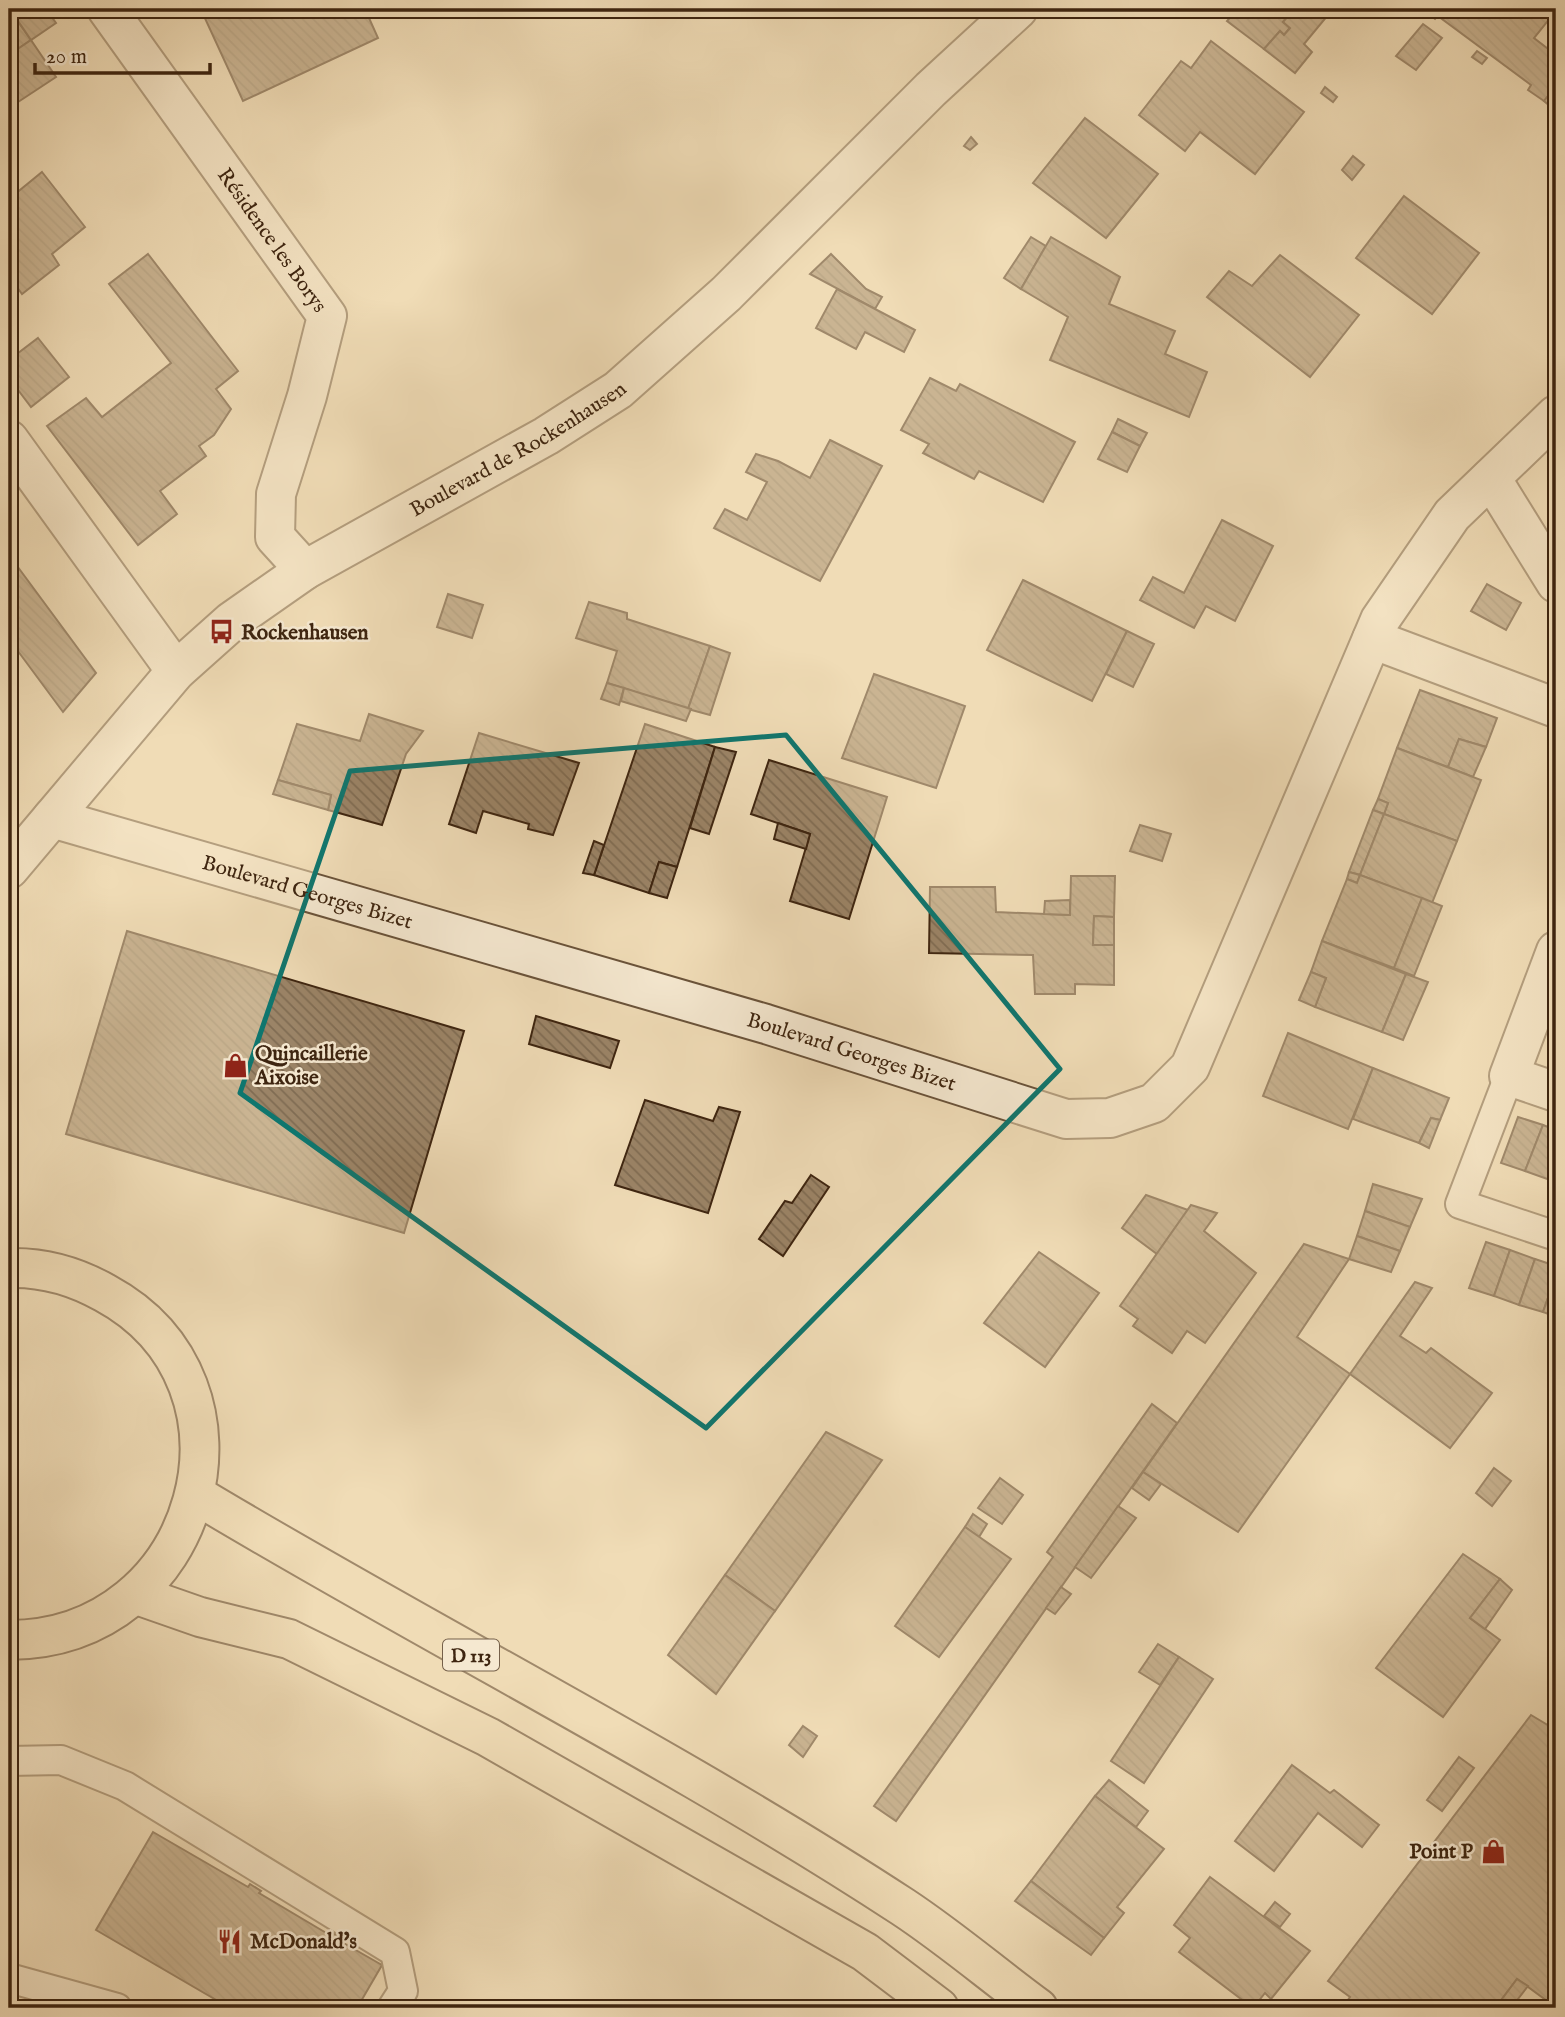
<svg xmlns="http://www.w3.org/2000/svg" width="1565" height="2017" font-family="'IM FELL English',serif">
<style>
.building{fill:url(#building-back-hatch);stroke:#3e2510;stroke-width:2}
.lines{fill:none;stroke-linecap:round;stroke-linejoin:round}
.service-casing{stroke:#6a533a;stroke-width:32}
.minor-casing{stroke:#6a533a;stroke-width:42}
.tertiary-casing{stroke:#6a533a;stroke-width:42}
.primary-casing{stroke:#3e2510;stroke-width:42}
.service{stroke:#f5e8d0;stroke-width:28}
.minor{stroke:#f5e8d0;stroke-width:38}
.tertiary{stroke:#f5e8d0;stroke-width:38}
.primary{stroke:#f0dcb7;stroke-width:38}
.marked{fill:none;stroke:#0f766e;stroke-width:5;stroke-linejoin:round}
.labels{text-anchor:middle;stroke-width:5;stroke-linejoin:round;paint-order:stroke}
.shield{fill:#f5e8d0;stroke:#75604a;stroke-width:2}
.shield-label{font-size:19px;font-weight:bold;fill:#3e2510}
.street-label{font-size:21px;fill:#3e2510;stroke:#f5e8d0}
.poi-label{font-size:21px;font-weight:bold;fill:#3e2510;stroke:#f5e8d0;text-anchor:start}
</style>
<defs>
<pattern id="building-back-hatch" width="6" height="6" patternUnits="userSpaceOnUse" patternTransform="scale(1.75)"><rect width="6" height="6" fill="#9b8467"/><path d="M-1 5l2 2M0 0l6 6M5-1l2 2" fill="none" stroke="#806c53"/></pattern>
</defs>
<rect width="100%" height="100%" fill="#f0dcb7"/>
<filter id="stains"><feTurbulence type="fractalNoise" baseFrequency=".00286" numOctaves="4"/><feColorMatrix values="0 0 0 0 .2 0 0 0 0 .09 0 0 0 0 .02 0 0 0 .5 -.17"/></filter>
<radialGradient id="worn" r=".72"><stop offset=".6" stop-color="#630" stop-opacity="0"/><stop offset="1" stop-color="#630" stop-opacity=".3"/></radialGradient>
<g class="building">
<polygon points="9,9 31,40 9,55"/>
<polygon points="10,9 46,9 56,23 31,40"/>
<polygon points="213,9 365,9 378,38 243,101 203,14"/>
<polygon points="1237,9 1294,9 1283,22 1290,28 1284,35 1280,31 1264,49 1227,21"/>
<polygon points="1294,9 1333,9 1304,44 1312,52 1295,73 1264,49 1280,31 1284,35 1290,28 1283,22"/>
<polygon points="1422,9 1444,9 1435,19"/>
<polygon points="1444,9 1541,9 1551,17 1534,38 1556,55 1556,86 1544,101 1528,90 1531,85 1438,16"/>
<polygon points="1423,24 1442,38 1416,70 1396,56"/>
<polygon points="31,40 56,77 9,108 9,55"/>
<polygon points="1211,41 1304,112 1255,174 1200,132 1185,151 1139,115 1181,61 1191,68"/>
<polygon points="1477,51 1487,58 1482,64 1472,57"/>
<polygon points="1556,86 1556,111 1544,101"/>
<polygon points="1325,87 1337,97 1333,102 1321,93"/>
<polygon points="1085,118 1158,174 1106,238 1033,183"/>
<polygon points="971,137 977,144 970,150 964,146"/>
<polygon points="1353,156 1364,165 1352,180 1342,170"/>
<polygon points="42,172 85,227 52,254 59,265 22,294 9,276 9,199"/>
<polygon points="1404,196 1479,253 1432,314 1356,258"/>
<polygon points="1031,237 1046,246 1021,289 1004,278"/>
<polygon points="1051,237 1120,277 1109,304 1175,331 1165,354 1207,372 1189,417 1050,360 1068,317 1021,289"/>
<polygon points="148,254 238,371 216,389 231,409 214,435 199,446 206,456 160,491 177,514 138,545 47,426 86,398 102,417 171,363 109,284"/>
<polygon points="831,254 866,289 882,297 875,309 810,274"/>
<polygon points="1280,255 1359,315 1310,377 1207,297 1229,271 1252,286"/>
<polygon points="837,289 915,330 904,352 865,332 856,349 816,328"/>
<polygon points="38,338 69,377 31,407 9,378 9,360"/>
<polygon points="930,378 956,391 960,384 1075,442 1043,502 979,471 974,479 923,453 929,444 901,430"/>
<polygon points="1118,419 1147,433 1140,446 1112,432"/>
<polygon points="1112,432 1140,446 1127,472 1098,459"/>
<polygon points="830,440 882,466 820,581 714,528 725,509 747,520 767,482 746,472 756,454 778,461 810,478"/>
<polygon points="1222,520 1273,546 1235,621 1206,606 1194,628 1140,600 1153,577 1184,593"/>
<polygon points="9,555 96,673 63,712 9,639"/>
<polygon points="1023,580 1127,631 1092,701 987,650"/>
<polygon points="1487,584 1521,603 1506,630 1471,611"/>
<polygon points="448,594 483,605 472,638 437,627"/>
<polygon points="589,602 627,613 627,619 710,646 688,709 607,683 617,651 576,638"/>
<polygon points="1127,631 1154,644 1133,687 1106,674"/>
<polygon points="710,646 730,653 710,715 688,709"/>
<polygon points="874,674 965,706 936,788 842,758"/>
<polygon points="607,683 624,688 619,705 601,699"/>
<polygon points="624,688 691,709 686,721 621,701"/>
<polygon points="1420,690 1497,718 1486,747 1459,739 1448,767 1397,748"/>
<polygon points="369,714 423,731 406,754 382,825 328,810 331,795 278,780 297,724 360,741"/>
<polygon points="645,724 715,747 677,867 659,862 649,893 594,875"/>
<polygon points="479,733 579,763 553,835 528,829 529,824 483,811 476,833 449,824"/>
<polygon points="1459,739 1486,747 1473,777 1448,767"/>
<polygon points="715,747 736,752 709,834 690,828"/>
<polygon points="1397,748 1481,780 1457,841 1384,814 1388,803 1378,799"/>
<polygon points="769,760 887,797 849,919 790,901 810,834 751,814"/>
<polygon points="278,780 331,795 328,810 273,794"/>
<polygon points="1378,799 1388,803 1384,814 1373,810"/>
<polygon points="1373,810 1384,814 1360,875 1349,872"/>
<polygon points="1384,814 1457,841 1432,903 1360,875"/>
<polygon points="778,823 810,834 806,849 774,839"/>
<polygon points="1140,825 1171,834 1162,861 1130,851"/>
<polygon points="594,841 604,845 594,875 583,873"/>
<polygon points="659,862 677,867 667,898 649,893"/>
<polygon points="1349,872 1360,875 1357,883 1347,879"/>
<polygon points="1360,875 1422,898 1394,968 1322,941 1347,879 1357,883"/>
<polygon points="1071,876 1115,876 1114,917 1094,916 1093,945 1114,945 1114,985 1075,984 1075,994 1035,994 1033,955 929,953 930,887 995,887 996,912 1070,915"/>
<polygon points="1422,898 1442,906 1414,976 1394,968"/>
<polygon points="1070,900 1070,915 1044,914 1045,901"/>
<polygon points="1094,916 1114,917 1114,945 1093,945"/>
<polygon points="127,931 464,1031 404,1233 66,1134"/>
<polygon points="1322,941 1406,974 1382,1032 1315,1007 1326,978 1311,972"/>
<polygon points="1311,972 1326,978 1315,1007 1299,1000"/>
<polygon points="1406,974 1428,982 1403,1040 1382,1032"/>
<polygon points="536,1016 619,1041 610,1068 529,1044"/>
<polygon points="1288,1033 1373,1068 1348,1129 1263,1096"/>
<polygon points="1373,1068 1449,1098 1440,1120 1431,1118 1419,1143 1353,1119"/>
<polygon points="645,1100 713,1121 719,1107 740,1112 708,1213 615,1185"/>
<polygon points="1518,1117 1543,1125 1525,1171 1501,1163"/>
<polygon points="1431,1118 1440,1120 1429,1148 1419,1143"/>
<polygon points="1543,1125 1556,1130 1556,1165 1550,1180 1525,1171"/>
<polygon points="1556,1165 1556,1182 1550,1180"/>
<polygon points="811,1175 829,1187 783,1256 759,1239 785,1201 792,1203"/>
<polygon points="1373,1184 1422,1199 1410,1227 1365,1211"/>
<polygon points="1146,1195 1188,1210 1157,1254 1122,1228"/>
<polygon points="1191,1205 1217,1213 1204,1231 1256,1273 1205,1343 1187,1331 1172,1353 1133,1326 1138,1319 1120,1306"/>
<polygon points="1365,1211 1410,1227 1400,1251 1357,1236"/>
<polygon points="1357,1236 1400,1251 1391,1272 1349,1259"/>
<polygon points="1486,1242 1510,1250 1494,1296 1469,1288"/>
<polygon points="1304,1244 1349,1259 1297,1337 1350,1374 1238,1532 1143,1472"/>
<polygon points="1510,1250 1535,1259 1519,1305 1494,1296"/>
<polygon points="1039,1252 1099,1293 1045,1367 984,1323"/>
<polygon points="1535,1259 1556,1266 1556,1275 1543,1312 1519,1305"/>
<polygon points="1556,1275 1556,1317 1543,1312"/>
<polygon points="1415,1282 1432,1288 1400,1336 1426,1353 1431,1348 1492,1393 1450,1448 1350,1374"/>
<polygon points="1152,1404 1177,1423 896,1821 874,1806 1053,1557 1047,1552"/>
<polygon points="826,1432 882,1460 775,1611 725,1575"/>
<polygon points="1494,1468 1511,1481 1492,1506 1476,1493"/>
<polygon points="1143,1472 1161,1484 1149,1500 1132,1488"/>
<polygon points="1000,1478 1023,1495 1002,1524 978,1508"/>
<polygon points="1118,1506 1136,1518 1091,1578 1075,1567"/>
<polygon points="973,1514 987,1524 979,1537 965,1527"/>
<polygon points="965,1527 1011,1559 939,1657 895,1626"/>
<polygon points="1463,1554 1500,1579 1470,1618 1500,1640 1443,1717 1376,1668"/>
<polygon points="725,1575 775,1611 716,1694 668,1655"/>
<polygon points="1500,1579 1512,1590 1485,1629 1470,1618"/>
<polygon points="1061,1587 1071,1594 1055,1614 1046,1608"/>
<polygon points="1158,1644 1179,1657 1160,1685 1139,1672"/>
<polygon points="1179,1657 1213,1679 1144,1783 1111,1761"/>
<polygon points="1531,1715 1556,1730 1556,2003 1554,2006 1517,1979 1499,2003 1506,2008 1342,2008 1350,1997 1328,1981"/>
<polygon points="803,1726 817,1736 803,1757 789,1745"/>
<polygon points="1459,1757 1474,1768 1442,1811 1427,1800"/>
<polygon points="1292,1765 1330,1793 1334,1790 1379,1825 1362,1847 1318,1813 1274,1871 1235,1841"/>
<polygon points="1109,1780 1148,1811 1136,1827 1095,1796"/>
<polygon points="1095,1796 1164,1849 1117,1907 1124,1913 1104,1938 1031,1881"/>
<polygon points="153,1832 248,1887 250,1884 261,1891 259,1893 328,1934 330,1931 341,1938 340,1941 382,1965 357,2008 230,2008 96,1930"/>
<polygon points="1210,1877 1310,1951 1271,1999 1265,1993 1253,2008 1179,1952 1190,1938 1174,1925"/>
<polygon points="1031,1881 1104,1938 1091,1955 1015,1901"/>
<polygon points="1275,1902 1290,1914 1280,1927 1264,1916"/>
<polygon points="1517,1979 1528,1986 1511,2008 1506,2008 1499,2003"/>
</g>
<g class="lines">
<defs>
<g id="service">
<polyline points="1509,1076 1460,1204 1556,1236"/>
<polyline points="9,1761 61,1760 125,1786 395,1952 403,1991 392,2008"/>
<polyline points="9,1978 117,2008"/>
</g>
<g id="minor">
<path id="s1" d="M107,9L327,316L307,396L276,494L275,537L305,570"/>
<polyline points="9,440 176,671"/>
<polyline points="1491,478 1556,583"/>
<polyline points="1372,639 1556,708"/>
<path id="s2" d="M52,818L766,1024L1066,1119L1110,1118L1154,1103L1190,1067L1380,620L1452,515L1556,415"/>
<polyline points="1556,951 1509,1076 1556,1092"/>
</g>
<g id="tertiary">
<path id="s3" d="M9,869L176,671L232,621L305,570L546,436L618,390L726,294L931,89L1018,9"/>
</g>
<g id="primary">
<path d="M9,1268C43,1267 75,1276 105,1293C273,1384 202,1640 9,1640"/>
<path d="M196,1495C429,1635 675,1758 903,1907C950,1938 993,1975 1038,2008"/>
<polyline points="137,1595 200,1617 289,1639 488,1737 865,1952 939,2008"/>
</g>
</defs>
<use href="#service" class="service-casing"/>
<use href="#minor" class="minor-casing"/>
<use href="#tertiary" class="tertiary-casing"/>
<use href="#primary" class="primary-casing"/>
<use href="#service" class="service"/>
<use href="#minor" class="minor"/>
<use href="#tertiary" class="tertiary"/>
<use href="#primary" class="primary"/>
</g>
<path d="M0 0H1565V2017H0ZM786,735L1060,1069L706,1428L240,1093L350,771Z" fill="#f0dcb7" fill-opacity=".55" fill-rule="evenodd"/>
<path class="marked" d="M786,735L1060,1069L706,1428L240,1093L350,771Z"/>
<defs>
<symbol id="bus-bare" viewBox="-9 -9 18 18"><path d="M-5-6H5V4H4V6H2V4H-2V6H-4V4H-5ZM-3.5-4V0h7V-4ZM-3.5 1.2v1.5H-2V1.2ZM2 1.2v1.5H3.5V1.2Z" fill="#8f2418" stroke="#f5e8d0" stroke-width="2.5" paint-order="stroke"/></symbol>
<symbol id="shop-bare" viewBox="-9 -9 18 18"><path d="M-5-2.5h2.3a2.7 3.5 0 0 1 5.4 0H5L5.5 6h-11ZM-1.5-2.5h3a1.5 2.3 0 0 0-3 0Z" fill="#8f2418" stroke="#f5e8d0" stroke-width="2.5" paint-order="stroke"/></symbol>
<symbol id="restaurant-bare" viewBox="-9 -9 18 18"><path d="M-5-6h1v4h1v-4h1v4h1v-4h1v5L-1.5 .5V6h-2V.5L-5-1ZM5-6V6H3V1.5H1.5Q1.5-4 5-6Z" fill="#8f2418" stroke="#f5e8d0" stroke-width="2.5" paint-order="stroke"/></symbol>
</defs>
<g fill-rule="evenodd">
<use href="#bus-bare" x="204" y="614" width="35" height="35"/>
<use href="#shop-bare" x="218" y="1048" width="35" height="35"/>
<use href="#shop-bare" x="1476" y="1834" width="35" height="35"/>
<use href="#restaurant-bare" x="212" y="1924" width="35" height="35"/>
</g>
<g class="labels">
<rect class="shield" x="443" y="1639.5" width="56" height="31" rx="5"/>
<g class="shield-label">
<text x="471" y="1662">D 113</text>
</g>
<g class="street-label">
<text dy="7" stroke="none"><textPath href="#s1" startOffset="284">Résidence les Borys</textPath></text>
<text dy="7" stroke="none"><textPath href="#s3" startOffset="668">Boulevard de Rockenhausen</textPath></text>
<text dy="7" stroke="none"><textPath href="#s2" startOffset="266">Boulevard Georges Bizet</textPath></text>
<text dy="7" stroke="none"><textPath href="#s2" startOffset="833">Boulevard Georges Bizet</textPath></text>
</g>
<g class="poi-label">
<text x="241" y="639">Rockenhausen</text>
<text x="255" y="1060">Quincaillerie<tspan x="255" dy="24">Aixoise</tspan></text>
<text x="1473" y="1858" text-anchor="end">Point P</text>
<text x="250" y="1948">McDonald's</text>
</g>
</g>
<rect width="1565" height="2017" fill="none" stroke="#f0dcb7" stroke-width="35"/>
<rect x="10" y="10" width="1544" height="1996" fill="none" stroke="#3e2510" stroke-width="3.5"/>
<rect x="18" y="18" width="1530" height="1982" fill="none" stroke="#3e2510" stroke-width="2"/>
<path d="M35 63v10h175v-10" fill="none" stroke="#3e2510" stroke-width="3.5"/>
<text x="46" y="63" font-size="21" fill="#3e2510" stroke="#f5e8d0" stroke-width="5" paint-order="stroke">20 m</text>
<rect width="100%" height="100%" filter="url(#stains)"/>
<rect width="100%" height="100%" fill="url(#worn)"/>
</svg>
